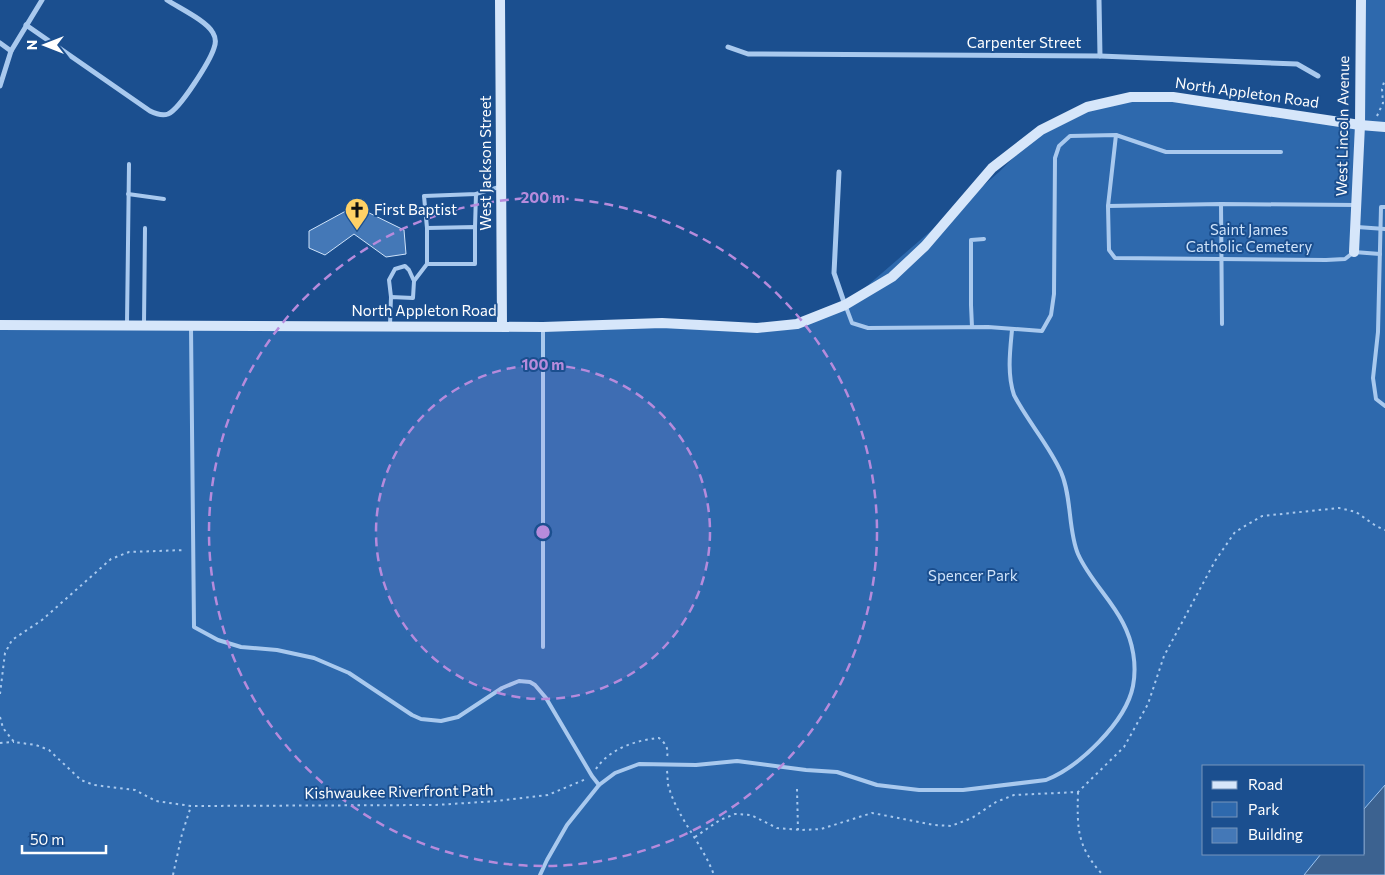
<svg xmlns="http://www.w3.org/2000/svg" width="1385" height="875" font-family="Commissioner,sans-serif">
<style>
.green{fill:#2e69ad}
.water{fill:#3c6290;stroke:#9cc4f0}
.building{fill:#4478b7;stroke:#cfe3fa}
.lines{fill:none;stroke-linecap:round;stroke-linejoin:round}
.path{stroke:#a9c9ee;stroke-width:2;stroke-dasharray:2.5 4;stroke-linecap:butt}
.lane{stroke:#a9c9ee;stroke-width:4}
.street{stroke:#a9c9ee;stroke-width:5}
.secondary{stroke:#d6e6fa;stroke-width:10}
.ring{fill:none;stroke:#b68bdc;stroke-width:2.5;stroke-dasharray:9 6}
.labels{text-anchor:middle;stroke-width:4;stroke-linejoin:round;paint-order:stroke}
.street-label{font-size:15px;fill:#fff;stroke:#1b4f8f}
.poi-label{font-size:15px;fill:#fff;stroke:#1b4f8f;text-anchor:start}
.park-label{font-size:15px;fill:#cfe3fa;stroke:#1b4f8f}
.centre{fill:#b68bdc;stroke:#1b4f8f;stroke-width:2.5}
.ring-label{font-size:15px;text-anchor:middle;font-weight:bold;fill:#b68bdc;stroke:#1b4f8f;stroke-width:4;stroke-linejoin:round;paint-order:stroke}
</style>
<rect width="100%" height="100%" fill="#1b4f8f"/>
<polygon class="green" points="1362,0 1385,0 1385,785 1364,809 1364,766 1204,766 1204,854 1324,854 1306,875 0,875 0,325 797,324 845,305 999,172 1041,130 1087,107 1173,97 1360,125"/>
<polygon class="water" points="1385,785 1385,875 1304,875 1321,854 1364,854 1364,809"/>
<polygon class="building" points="355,206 404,230 406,254 386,257 354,234 325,255 309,248 309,231"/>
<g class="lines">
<g class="path">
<polyline points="1377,116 1383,103 1382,89 1385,79"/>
<polyline points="0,694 5,653 12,640 42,620 111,559 129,552 185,550"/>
<polyline points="0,717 3,728 14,742 36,745 49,750 81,780 94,785 135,790 156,801 191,806 436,805 497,801 548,795 586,779"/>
<polyline points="0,743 14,742"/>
<path d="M596,769C609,749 636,740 659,738C665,743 669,748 667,757"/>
<path d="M667,771C668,778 667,785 670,791C680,821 703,845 714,875"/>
<polyline points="797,789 798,830"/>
<path d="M1078,792C1077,829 1077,847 1103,875"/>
<polyline points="695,837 720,820 735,814 751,815 777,828 802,830 821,829 872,813 934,825 951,826 972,818 996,802 1014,795 1078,792 1124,747 1148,704 1164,656 1215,561 1235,532 1262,516 1339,508 1356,512 1376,526 1385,530"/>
<polyline points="173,875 182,834 191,806"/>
</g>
<g class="lane">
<polyline points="128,194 164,199"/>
<polyline points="1221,204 1222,324"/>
<polyline points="1356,205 1221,204 1108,206 1109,250 1115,258 1326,260 1345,259 1354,252 1380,254"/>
<polyline points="1108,206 1116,135"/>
<polyline points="1385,207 1381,207 1378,332 1373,378 1376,399 1385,406"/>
<polyline points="475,227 476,194"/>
<polyline points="1357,227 1385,229"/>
<polyline points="427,228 475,227 475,264 427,264"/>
<polyline points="391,297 389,280 395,269 405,266 409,270 414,281"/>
<polyline points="846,307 852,323 868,328 988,327 1042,331 1051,315 1054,294 1055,158 1059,146 1070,136 1116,135 1166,152 1281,152"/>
<polyline points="127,324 129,164"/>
<polyline points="144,324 145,228"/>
<polyline points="390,325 391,297 413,298 414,281 427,264 427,228 424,196 476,194 499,187"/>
<polyline points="191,327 194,627 218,640 241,647 277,650 314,658 349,673 412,715 421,719 441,721 458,717 502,688 519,681 530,682 535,685 546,698 592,776 599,785"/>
<polyline points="972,327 971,305 971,240 984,239"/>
<polyline points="543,647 543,329"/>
<path d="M540,875L547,860L567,825L599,785L615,773L639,764L696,765L737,761L806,770L837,772L877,785L919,790H963L1046,780C1079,767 1126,722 1133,686C1137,665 1133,642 1123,623C1111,599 1089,579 1078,554C1068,531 1072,497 1061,472C1049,445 1028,422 1014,395C1007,374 1010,351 1012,330"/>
</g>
<g class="street">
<polyline points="1099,0 1100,56"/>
<path d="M26,25L150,111C156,114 162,116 168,114C180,109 210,61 214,48C216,43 216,38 213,33C207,21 179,8 167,0"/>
<polyline points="0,43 11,51"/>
<polyline points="728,47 748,54 1100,56 1297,64 1318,76"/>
<polyline points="0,86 11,51 42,0"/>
<polyline points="839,172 834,273 845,305"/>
</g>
<g class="secondary">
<polyline points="500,0 502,326"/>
<polyline points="1354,252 1360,125 1361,0"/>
<polyline points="0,325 543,327 662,323 757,328 797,324 845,305 892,277 925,246 992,168 1041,130 1087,107 1131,97 1173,97 1360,125 1385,127"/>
</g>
</g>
<circle cx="543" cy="532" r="167" fill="#b68bdc" fill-opacity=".12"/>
<g class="ring">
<circle cx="543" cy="532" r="167"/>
<circle cx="543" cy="532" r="334"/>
</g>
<defs>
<symbol id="church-pin" viewBox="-11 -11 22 30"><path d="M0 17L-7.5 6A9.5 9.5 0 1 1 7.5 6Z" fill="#ffd166" stroke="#1b4f8f"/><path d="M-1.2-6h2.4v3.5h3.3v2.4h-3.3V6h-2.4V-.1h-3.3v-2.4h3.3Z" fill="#111"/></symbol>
</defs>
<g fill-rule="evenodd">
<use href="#church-pin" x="343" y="196" width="28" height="38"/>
</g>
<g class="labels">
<g class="street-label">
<text x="1024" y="48">Carpenter Street</text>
<text transform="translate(1247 93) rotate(8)" y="5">North Appleton Road</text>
<text transform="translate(1343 126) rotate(-89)" y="5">West Lincoln Avenue</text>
<text transform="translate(486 163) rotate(-90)" y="5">West Jackson Street</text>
<text x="424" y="316">North Appleton Road</text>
<text transform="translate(399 792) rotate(-1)" y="5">Kishwaukee Riverfront Path</text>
</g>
<g class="poi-label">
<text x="374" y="215">First Baptist</text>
</g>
<g class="park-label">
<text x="1249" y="235">Saint James<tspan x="1249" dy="17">Catholic Cemetery</tspan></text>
<text x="973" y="581">Spencer Park</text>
</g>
</g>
<circle cx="543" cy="532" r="8" class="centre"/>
<g class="ring-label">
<text x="543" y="203">200 m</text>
<text x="543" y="370">100 m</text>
</g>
<rect x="1202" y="765" width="162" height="90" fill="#1b4f8f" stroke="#7695bc"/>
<rect x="1212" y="781" width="25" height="8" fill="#d6e6fa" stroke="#7695bc"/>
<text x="1248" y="790" font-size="15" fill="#ffffff">Road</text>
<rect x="1212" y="802" width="25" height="15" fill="#2e69ad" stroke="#7695bc"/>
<text x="1248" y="815" font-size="15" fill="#ffffff">Park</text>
<rect x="1212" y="828" width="25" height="15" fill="#4478b7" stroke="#7695bc"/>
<text x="1248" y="840" font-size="15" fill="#ffffff">Building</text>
<g transform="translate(45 45) rotate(270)" stroke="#1b4f8f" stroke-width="4" paint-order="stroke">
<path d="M0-4L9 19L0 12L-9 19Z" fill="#ffffff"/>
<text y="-8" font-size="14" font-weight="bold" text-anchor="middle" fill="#ffffff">N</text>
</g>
<path d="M22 845v8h84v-8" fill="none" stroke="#ffffff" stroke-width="2.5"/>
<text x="30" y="845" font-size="15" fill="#ffffff" stroke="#1b4f8f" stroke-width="4" paint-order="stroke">50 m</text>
</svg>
